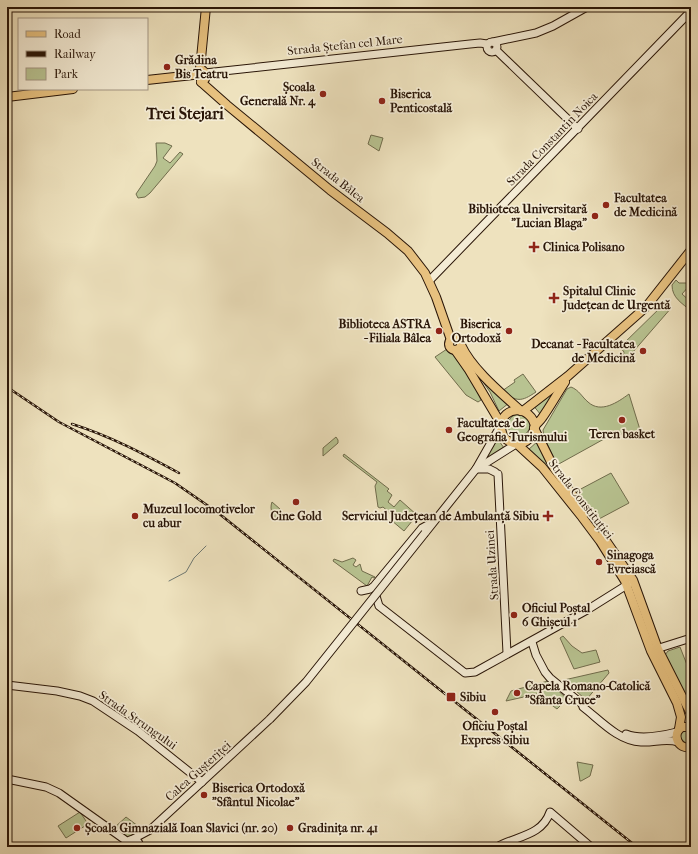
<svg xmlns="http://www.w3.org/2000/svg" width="698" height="854" font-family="'IM FELL French Canon',serif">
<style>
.green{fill:#b8c391;stroke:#706c4c}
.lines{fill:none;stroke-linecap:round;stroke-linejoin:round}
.stream{stroke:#6f7973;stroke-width:1}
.secondary-casing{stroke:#291507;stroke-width:9}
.primary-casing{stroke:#291507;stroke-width:10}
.secondary{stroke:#f4ecd5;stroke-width:7}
.primary{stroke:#e7c17f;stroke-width:8}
.rail-casing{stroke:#291507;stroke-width:2.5}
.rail{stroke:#f4ecd5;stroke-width:1;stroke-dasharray:3;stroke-linecap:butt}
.secondary-bridge-casing{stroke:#291507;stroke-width:9;stroke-linecap:butt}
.secondary-bridge{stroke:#f4ecd5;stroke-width:7}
.poi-dot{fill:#8f2418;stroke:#f4ecd5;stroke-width:1.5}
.labels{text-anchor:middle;stroke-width:3.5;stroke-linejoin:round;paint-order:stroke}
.street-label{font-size:12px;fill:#291507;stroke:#f4ecd5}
.poi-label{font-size:12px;font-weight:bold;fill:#291507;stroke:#f4ecd5;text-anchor:start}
.district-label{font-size:16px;font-weight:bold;fill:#291507;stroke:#f4ecd5}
</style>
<rect width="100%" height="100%" fill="#eee2be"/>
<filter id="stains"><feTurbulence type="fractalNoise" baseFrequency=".005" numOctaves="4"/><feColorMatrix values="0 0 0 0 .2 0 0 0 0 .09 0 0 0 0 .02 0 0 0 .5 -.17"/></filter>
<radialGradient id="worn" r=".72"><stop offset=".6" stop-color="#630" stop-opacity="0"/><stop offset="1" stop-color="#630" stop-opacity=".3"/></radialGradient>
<g class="green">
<polygon points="371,135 383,138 379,151 368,144"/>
<polygon points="156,143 165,143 172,146 163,158 170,163 180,152 183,154 150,193 145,197 138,198 136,194 155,166 157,161"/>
<path d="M676,280L679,283H691V288L689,286L682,294L691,302V311C682,303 672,298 672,285Z"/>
<polygon points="664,304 672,307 626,360 623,357 624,352 620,347"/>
<polygon points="447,349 451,351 471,379 481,400 478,402 466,395 435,357"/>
<path d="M523,374L536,392C521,402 517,402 502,391L515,382L514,380Z"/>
<polygon points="481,379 509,403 499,411 490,392"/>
<path d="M571,387C579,390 582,397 588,402C601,414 618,402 629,394L641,433L629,436L628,432L604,439L557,465L544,437L543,430L567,389Z"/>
<polygon points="556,389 541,415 532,404"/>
<circle cx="519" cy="425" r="11"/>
<polygon points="336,437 338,440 338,443 323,456 323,448"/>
<polygon points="497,438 504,448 484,461"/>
<polygon points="538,441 551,471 528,450"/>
<polygon points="344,454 389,489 387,491 392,495 388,502 394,507 400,500 417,515 404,531 391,520 391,514 383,507 380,508 378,507 375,486 377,482 343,456"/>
<polygon points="611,473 629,503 599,519 577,491"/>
<path d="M272,502L280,509L281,520C273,518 269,510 272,502Z"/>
<polygon points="353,558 356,560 353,565 356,567 360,564 362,571 375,577 374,578 372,577 367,586 333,561 334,559 342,562"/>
<polygon points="563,636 572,646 582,653 596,650 600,662 574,669 560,638"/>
<polygon points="680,647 691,675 691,703 688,700 665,655 668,651"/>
<polygon points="608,670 609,673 586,700 564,680"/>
<polygon points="548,681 567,699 557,709 537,694 506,701 511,691"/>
<circle cx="686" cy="737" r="6"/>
<polygon points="577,762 593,765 590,776 581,781 580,781"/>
<polygon points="80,812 88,824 66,838 58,826"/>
<polygon points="126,817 142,829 127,838 114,828"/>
</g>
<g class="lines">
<polyline class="stream" points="169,581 186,572 194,558 206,546"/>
<defs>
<g id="secondary">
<circle cx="492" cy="47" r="5"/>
<polyline points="493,42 536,33 553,26 587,7"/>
<polyline points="496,50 578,129"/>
<polyline points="205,73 470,44 480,43 487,44"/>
<polyline points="429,281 691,11"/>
<polyline points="478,468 516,444"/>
<polyline points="476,469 489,469 495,472"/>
<polyline points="498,474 507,653"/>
<polyline points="425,533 476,469 501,425"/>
<polyline points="377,583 376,596 379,606 465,673 475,672 587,610 630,583"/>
<polyline points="361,591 370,589 374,586 422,528 433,522"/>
<path d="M532,642L536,655L545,672L550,678L582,704L583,707C600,720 618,741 641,742C653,743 666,738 678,742"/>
<polyline points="653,650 691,638"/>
<polyline points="7,685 57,691 80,696 93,701 138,731 202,782"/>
<path d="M626,734C641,740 661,736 677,732"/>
<polyline points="7,779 46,787 59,793 128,842"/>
<polyline points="133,839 150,830 270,719"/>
<path d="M130,840C135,838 140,841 139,847"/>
<path d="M497,847C516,836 542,836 550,812L591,847"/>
</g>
<g id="primary">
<polyline points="200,69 206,7"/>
<path d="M200,69C205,71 206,74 205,79L201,82"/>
<polyline points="147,80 193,75"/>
<polyline points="201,82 227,105 330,190 387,233 408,251 425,273 436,297 451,340"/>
<polyline points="7,97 73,89"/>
<circle cx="455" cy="344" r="6"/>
<path d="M461,345C472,369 501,393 521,411"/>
<polyline points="455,350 469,370 501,424"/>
<polyline points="523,411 568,376 646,307 691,250"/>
<path d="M535,427C532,405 502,405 501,426C501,431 503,437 507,440C514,445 523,445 529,439C534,435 533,430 536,425C537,423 540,421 542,418C550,407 557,394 565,382"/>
<polyline points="534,428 554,468 585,513"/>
<polyline points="517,444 542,467 582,517 600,541 625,581 651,651 677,703 681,717 679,729"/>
<polyline points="602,535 633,580 658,649 691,714"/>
<path d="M691,727H682C671,734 678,750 691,747"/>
</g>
</defs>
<use href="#secondary" class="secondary-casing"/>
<use href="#primary" class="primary-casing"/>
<use href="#secondary" class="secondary"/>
<use href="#primary" class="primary"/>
<defs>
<g id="rail">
<polyline points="7,387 59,422 175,483 217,512 637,847"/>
<path d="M72,424C110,436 144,454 179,473"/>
</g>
</defs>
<use href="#rail" class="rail-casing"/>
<use href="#rail" class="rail"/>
<defs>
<polyline id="secondary-bridge" points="270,719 306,682 425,533"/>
</defs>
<use href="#secondary-bridge" class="secondary-bridge-casing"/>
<use href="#secondary-bridge" class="secondary-bridge"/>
</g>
<g class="poi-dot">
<circle cx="167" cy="67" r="4"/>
<circle cx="323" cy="94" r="4"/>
<circle cx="382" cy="101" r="4"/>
<circle cx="606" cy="205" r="4"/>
<circle cx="595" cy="216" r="4"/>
<path d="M532 241h4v4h4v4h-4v4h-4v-4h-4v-4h4z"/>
<path d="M552 292h4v4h4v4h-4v4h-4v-4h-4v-4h4z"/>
<circle cx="439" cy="331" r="4"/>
<circle cx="509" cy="331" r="4"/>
<circle cx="643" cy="351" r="4"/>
<circle cx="622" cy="420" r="4"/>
<circle cx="449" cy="430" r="4"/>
<circle cx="296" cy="502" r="4"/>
<circle cx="135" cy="516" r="4"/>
<path d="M546 510h4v4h4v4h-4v4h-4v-4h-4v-4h4z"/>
<circle cx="599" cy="562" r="4"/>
<circle cx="514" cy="615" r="4"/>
<circle cx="517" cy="693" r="4"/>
<rect x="446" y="692" width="10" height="10" rx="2"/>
<circle cx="495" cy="712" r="4"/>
<circle cx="204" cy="795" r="4"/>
<circle cx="77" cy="828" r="4"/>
<circle cx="290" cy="828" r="4"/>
</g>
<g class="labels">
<g class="street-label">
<text transform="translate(345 45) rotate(-6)" y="4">Strada Ștefan cel Mare</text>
<text transform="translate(552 139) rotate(-46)" y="4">Strada Constantin Noica</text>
<text transform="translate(338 180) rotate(38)" y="4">Strada Bâlea</text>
<text transform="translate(581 499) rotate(52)" y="4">Strada Constituției</text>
<text transform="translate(492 565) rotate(-94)" y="4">Strada Uzinei</text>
<text transform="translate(138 720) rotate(35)" y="4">Strada Strungului</text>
<text transform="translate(198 771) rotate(-42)" y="4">Calea Gușteriței</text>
</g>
<g class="poi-label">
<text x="175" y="64">Grădina<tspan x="175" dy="14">Bis Teatru</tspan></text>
<text x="315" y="91" text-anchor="end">Școala<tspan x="315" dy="14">Generală Nr. 4</tspan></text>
<text x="390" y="98">Biserica<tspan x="390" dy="14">Penticostală</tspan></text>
<text x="614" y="202">Facultatea<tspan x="614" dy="14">de Medicină</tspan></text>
<text x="587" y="213" text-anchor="end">Biblioteca Universitară<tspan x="587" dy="14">"Lucian Blaga"</tspan></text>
<text x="543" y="251">Clinica Polisano</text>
<text x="563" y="295">Spitalul Clinic<tspan x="563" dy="14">Județean de Urgentă</tspan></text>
<text x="431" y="328" text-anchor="end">Biblioteca ASTRA<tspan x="431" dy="14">- Filiala Bâlea</tspan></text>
<text x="501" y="328" text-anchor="end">Biserica<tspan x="501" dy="14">Ortodoxă</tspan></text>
<text x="635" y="348" text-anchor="end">Decanat - Facultatea<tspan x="635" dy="14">de Medicină</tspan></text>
<text x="457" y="427">Facultatea de<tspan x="457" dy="14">Geografia Turismului</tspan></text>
<text x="622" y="438" text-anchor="middle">Teren basket</text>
<text x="143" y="513">Muzeul locomotivelor<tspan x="143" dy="14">cu abur</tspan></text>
<text x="296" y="520" text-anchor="middle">Cine Gold</text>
<text x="539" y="520" text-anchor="end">Serviciul Județean de Ambulanță Sibiu</text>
<text x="607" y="559">Sinagoga<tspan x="607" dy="14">Evreiască</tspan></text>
<text x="522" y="612">Oficiul Poștal<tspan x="522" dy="14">6 Ghișeul 1</tspan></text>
<text x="525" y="690">Capela Romano-Catolică<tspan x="525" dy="14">"Sfânta Cruce"</tspan></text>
<text x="460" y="701">Sibiu</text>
<text x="495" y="730" text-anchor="middle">Oficiu Poștal<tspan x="495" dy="14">Express Sibiu</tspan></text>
<text x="212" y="792">Biserica Ortodoxă<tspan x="212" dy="14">"Sfântul Nicolae"</tspan></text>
<text x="85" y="832">Școala Gimnazială Ioan Slavici (nr. 20)</text>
<text x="298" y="832">Gradinița nr. 41</text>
</g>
<g class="district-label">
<text x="185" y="119">Trei Stejari</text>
</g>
</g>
<rect width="698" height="854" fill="none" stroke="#eee2be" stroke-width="24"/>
<rect x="8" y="8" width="682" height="838" fill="none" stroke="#291507" stroke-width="2"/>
<rect x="12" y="12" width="674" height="830" fill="none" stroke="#291507"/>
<rect x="18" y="18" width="130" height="72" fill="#f4ecd5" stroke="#a39683"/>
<rect x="26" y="31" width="20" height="6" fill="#e7c17f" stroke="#a39683"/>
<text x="54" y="38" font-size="12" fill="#291507">Road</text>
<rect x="26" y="51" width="20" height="6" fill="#291507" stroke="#a39683"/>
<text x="54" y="58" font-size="12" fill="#291507">Railway</text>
<rect x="26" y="68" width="20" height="12" fill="#b8c391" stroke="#a39683"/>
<text x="54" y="78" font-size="12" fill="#291507">Park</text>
<rect width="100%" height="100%" filter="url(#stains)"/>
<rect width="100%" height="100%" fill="url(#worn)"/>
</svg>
